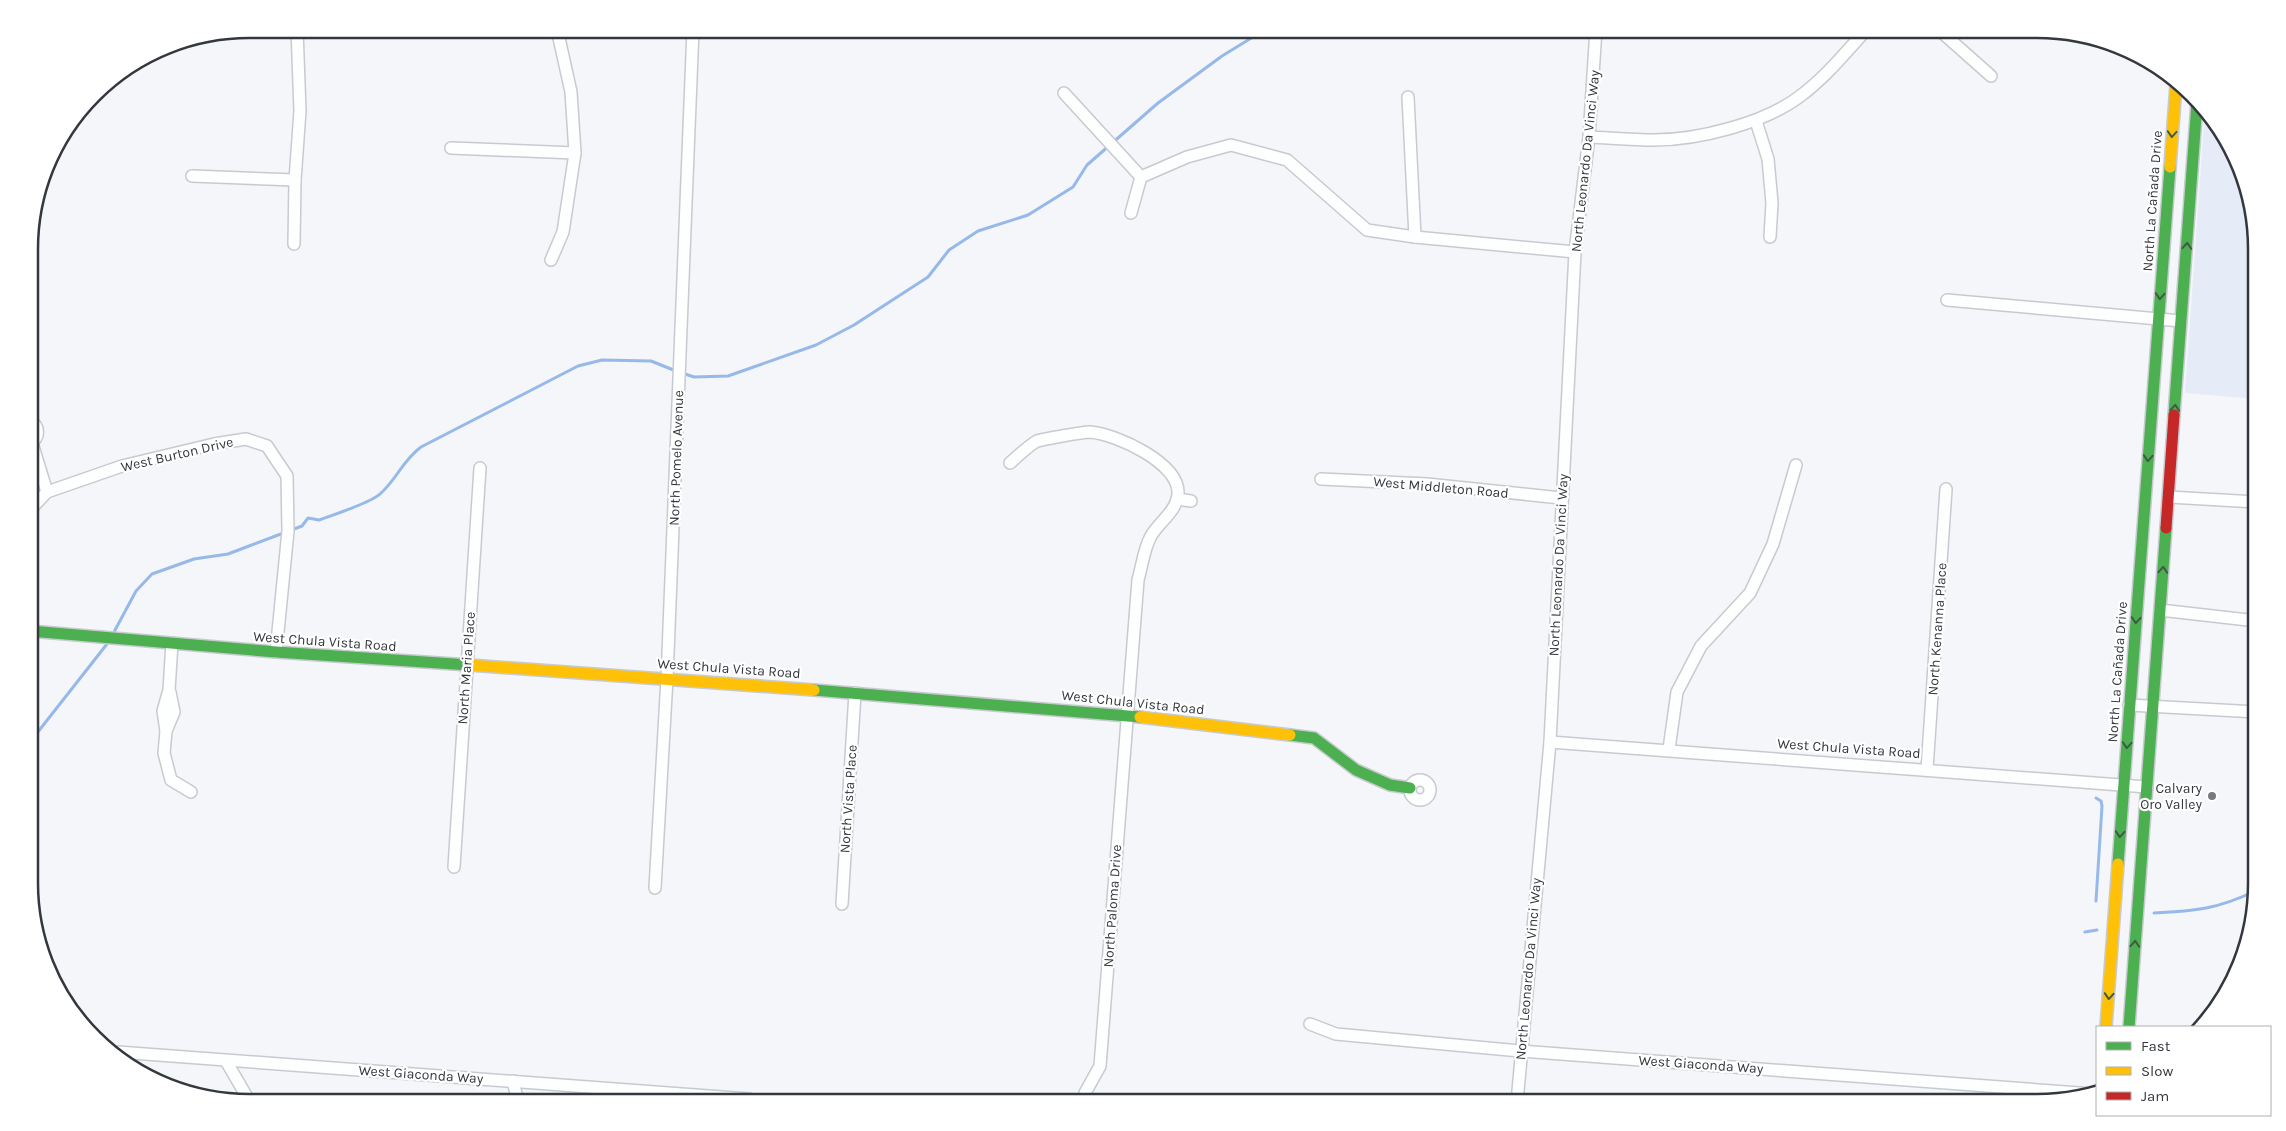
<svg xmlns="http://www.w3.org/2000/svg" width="2286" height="1131" font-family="Karla,sans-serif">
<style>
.built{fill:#e5ecf7}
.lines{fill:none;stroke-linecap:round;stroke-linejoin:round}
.stream{stroke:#96b9ea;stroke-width:3}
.street-casing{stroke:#c7cbcf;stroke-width:14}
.fast-casing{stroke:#c7cbcf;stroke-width:14}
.slow-casing{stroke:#c7cbcf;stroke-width:14}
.jam-casing{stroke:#c7cbcf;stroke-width:14}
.street{stroke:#fdfefe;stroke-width:11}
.fast{stroke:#4caf50;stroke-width:11}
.slow{stroke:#ffc107;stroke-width:11}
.jam{stroke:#c62828;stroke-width:11}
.oneway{stroke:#3b5c43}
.poi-dot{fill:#777a7f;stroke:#fff;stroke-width:2}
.labels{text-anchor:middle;stroke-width:4.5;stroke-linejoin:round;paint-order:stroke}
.street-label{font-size:14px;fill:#34383e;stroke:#fff}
.poi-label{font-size:14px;fill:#34383e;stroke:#fff;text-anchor:end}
.rim{fill:none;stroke:#34383e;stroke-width:2.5}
</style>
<rect width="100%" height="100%" fill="#f4f6f9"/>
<polygon class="built" points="2205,109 2212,115 2241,165 2255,220 2256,399 2185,393"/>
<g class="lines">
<g class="stream">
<polyline points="682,373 694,377 728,376 816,345 854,325 928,277 949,250 978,231 1028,215 1073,187 1087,165 1158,103 1222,56 1266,29"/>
<path d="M114,632L136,591L152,574L194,559L228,554L249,546L302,526L308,518L319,520C333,515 370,503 380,494C397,479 403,460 421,447L578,366L602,360L651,361L676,371"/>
<polyline points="30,742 107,644"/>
<polyline points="2096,798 2101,801 2102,806 2096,901"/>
<path d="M2154,913C2195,911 2218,909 2255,891"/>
<polyline points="2085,932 2097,930"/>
</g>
<defs>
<g id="street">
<polyline points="1938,29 1991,76"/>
<polyline points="1064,93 1141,177"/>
<polyline points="1408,97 1415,237"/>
<polyline points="1756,121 1768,159 1772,203 1770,237"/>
<path d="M1589,137C1611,138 1633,140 1654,140C1699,140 1764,123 1799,97C1825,78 1846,52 1867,29"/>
<polyline points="451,148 575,153"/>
<polyline points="192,176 295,180"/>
<polyline points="1131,213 1141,177 1187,157 1231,145 1287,160 1367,230 1415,237 1575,252"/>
<polyline points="294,244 295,180 300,111 297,29"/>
<polyline points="551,260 563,232 575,153 571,92 557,29"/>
<polyline points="1947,300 2181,321"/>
<path d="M30,420C40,427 40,437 30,444"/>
<polyline points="32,443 47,492"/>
<path d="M1010,463C1018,456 1028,446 1037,441C1044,439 1083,432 1090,432C1116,434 1180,463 1178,494C1177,511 1158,523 1151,536C1144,548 1142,566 1138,580L1100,1066L1085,1093"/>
<polyline points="1321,479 1427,484 1561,498"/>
<polyline points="2169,497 2256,502"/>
<polyline points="1177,499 1191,501"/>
<polyline points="30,510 47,492 122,466 214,444 246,439 267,446 287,476 288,531 276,652"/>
<polyline points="2160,610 2257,621"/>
<polyline points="172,643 169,690 163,711 166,731 164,753 171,780 191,792"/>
<polyline points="2129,705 2257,712"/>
<polyline points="166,731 174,712 170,692"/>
<polyline points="1550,742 2147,787"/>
<polyline points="1669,749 1677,692 1701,646 1750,593 1773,544 1796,465"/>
<polyline points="1927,769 1946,489"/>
<circle cx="1420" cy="790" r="10"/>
<polyline points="454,867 480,468"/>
<polyline points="655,888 667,678 693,29"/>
<polyline points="842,904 855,693"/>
<polyline points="1310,1024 1336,1034 1520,1051 2093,1094"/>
<polyline points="118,1052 749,1099 754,1102"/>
<polyline points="226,1061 250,1102"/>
<polyline points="513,1081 518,1102"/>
<polyline points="1517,1102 1550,742 1575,252 1589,137 1596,29"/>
</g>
<g id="fast">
<polyline points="2174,415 2197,103"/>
<polyline points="30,631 276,652 469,665"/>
<polyline points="814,690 1140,717"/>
<polyline points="1290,735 1314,738 1356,770 1390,785 1410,788"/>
<polyline points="2118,864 2170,167"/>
<polyline points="2129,1027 2166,528"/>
</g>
<g id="slow">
<polyline points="2170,167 2176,85"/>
<polyline points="469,665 814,690"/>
<polyline points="1140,717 1290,735"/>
<polyline points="2106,1027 2118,864"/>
</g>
<polyline id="jam" points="2166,528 2174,415"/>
</defs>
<use href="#street" class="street-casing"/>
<use href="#fast" class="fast-casing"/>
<use href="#slow" class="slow-casing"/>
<use href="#jam" class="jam-casing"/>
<use href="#street" class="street"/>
<use href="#fast" class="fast"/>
<use href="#slow" class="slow"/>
<use href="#jam" class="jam"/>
</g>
<defs><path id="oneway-chevron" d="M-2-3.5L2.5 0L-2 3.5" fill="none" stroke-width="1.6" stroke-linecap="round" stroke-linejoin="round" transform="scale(1.25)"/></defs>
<g class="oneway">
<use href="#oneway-chevron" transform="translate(2172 134) rotate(94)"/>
<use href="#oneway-chevron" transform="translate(2187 246) rotate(-86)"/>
<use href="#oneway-chevron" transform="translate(2160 296) rotate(94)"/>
<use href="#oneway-chevron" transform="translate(2175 408) rotate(-86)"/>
<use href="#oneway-chevron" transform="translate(2148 458) rotate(94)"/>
<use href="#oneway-chevron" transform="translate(2163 570) rotate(-86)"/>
<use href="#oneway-chevron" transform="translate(2136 620) rotate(94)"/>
<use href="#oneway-chevron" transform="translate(2127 745) rotate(94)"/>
<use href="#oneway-chevron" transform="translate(2120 834) rotate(94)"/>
<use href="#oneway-chevron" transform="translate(2135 944) rotate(-86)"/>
<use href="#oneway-chevron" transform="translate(2109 996) rotate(94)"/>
</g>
<circle class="poi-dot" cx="2212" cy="796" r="5"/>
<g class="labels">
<g class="street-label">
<text transform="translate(1585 161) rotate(-84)" y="5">North Leonardo Da Vinci Way</text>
<text transform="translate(2152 201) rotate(-86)" y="5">North La Cañada Drive</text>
<text transform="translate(177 454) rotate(-13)" y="5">West Burton Drive</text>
<text transform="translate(676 458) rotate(-88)" y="5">North Pomelo Avenue</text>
<text transform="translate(1441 487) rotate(5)" y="5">West Middleton Road</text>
<text transform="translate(1558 565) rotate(-87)" y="5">North Leonardo Da Vinci Way</text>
<text transform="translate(1937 629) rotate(-86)" y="5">North Kenanna Place</text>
<text transform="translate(325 641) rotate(4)" y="5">West Chula Vista Road</text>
<text transform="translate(466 668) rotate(-86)" y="5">North Maria Place</text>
<text transform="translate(729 668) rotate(4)" y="5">West Chula Vista Road</text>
<text transform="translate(2117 672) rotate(-86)" y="5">North La Cañada Drive</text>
<text transform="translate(1133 702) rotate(6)" y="5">West Chula Vista Road</text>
<text transform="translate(1849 748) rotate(4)" y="5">West Chula Vista Road</text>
<text transform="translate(848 799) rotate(-86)" y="5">North Vista Place</text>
<text transform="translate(1112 906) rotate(-86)" y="5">North Paloma Drive</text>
<text transform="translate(1528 969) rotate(-85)" y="5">North Leonardo Da Vinci Way</text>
<text transform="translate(1701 1064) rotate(4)" y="5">West Giaconda Way</text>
<text transform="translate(421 1074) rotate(4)" y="5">West Giaconda Way</text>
</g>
<g class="poi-label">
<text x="2202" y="793">Calvary<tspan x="2202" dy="16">Oro Valley</tspan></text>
</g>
</g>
<path d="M0 0H2286V1131H0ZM249 38H2037A211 211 0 0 1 2248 249V883A211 211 0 0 1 2037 1094H249A211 211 0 0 1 38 883V249A211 211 0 0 1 249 38Z" fill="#fff" fill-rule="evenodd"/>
<path class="rim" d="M249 38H2037A211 211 0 0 1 2248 249V883A211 211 0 0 1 2037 1094H249A211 211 0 0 1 38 883V249A211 211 0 0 1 249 38Z"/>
<rect x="2096" y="1026" width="175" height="90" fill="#ffffff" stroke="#aeafb2"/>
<rect x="2106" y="1042" width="25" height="8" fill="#4caf50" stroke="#aeafb2"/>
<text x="2141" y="1051" font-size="15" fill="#34383e">Fast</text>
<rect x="2106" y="1067" width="25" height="8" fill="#ffc107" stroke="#aeafb2"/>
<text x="2141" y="1076" font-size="15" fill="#34383e">Slow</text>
<rect x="2106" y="1092" width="25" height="8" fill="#c62828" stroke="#aeafb2"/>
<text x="2141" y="1101" font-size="15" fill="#34383e">Jam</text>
</svg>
